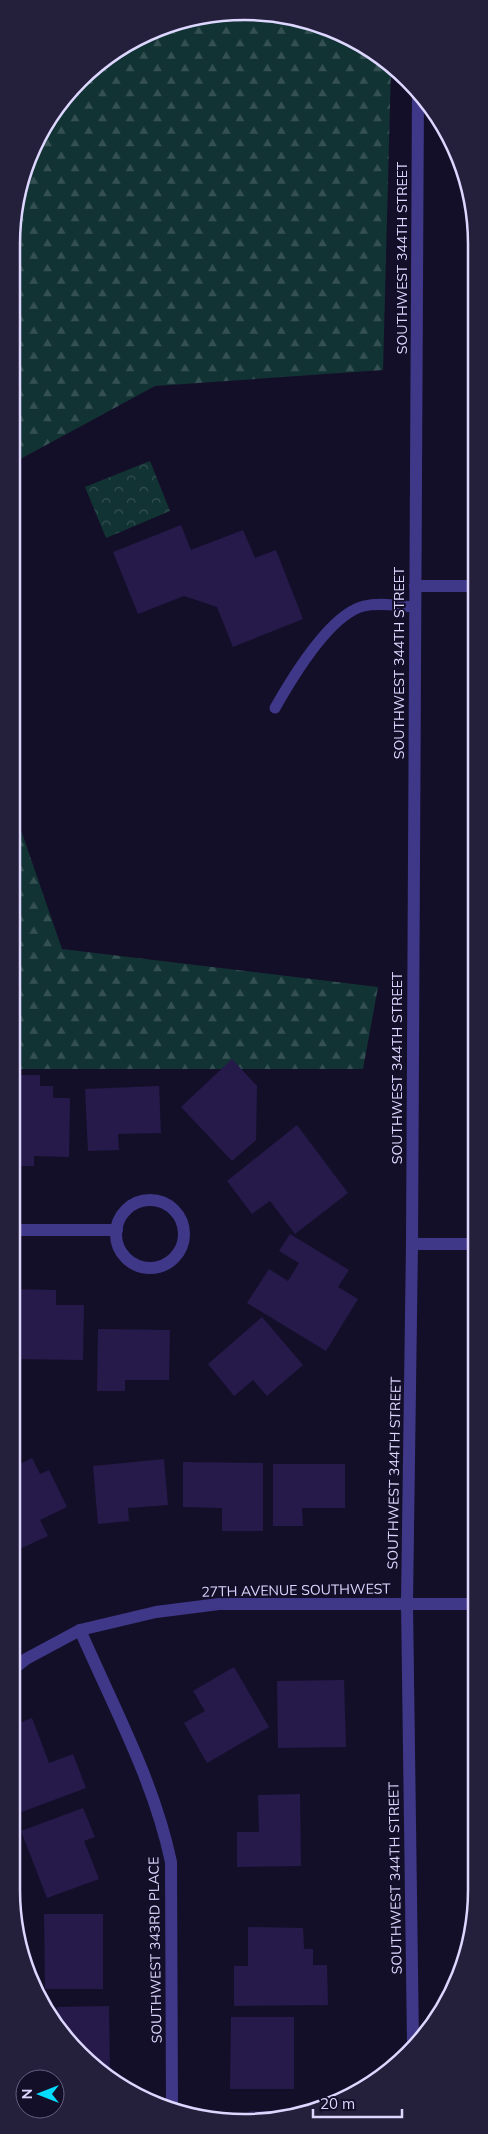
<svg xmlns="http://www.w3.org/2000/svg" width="488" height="2134" font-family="Mulish,sans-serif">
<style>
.forest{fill:url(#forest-firs)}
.park{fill:url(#park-crowns)}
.building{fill:#261a4a}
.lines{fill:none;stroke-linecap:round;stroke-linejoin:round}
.service{stroke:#3f3889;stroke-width:11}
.minor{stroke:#3f3889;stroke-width:12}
.tertiary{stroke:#3f3889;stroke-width:12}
.labels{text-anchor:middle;stroke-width:4;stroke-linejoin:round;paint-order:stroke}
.street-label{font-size:14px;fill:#ddd7ff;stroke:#140f29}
.rim{fill:none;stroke:#ddd7ff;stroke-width:2.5}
</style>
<defs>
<pattern id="forest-firs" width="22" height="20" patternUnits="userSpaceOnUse" patternTransform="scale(1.25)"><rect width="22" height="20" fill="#123333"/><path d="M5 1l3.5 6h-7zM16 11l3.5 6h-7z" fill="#345052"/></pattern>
<pattern id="park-crowns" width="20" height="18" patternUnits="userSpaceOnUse" patternTransform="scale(1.25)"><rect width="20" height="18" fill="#123333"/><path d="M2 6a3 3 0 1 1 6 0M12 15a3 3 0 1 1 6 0" fill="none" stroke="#345052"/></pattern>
</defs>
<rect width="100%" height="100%" fill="#140f29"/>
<g class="forest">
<polygon points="275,13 347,35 391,67 383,370 155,386 13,463 13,213 43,127 103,59 184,19"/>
<polygon points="13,807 62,949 378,987 363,1069 12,1069"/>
</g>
<polygon class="park" points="150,461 170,511 106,538 85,487"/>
<g class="building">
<polygon points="181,525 191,550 243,530 255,558 276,550 303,619 233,647 217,607 184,596 138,614 113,552"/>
<polygon points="232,1059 257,1086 256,1140 232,1161 181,1107"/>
<polygon points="12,1075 40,1075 40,1086 53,1086 53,1098 70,1098 69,1157 34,1156 34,1166 12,1166"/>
<polygon points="159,1086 161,1133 118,1134 119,1150 88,1151 85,1089"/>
<polygon points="297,1125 348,1193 295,1234 270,1201 252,1214 227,1181"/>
<polygon points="290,1234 349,1270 338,1287 358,1299 326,1351 247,1303 269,1269 288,1281 299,1263 279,1251"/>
<polygon points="12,1289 56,1290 56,1305 84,1305 83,1360 12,1359"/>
<polygon points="262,1317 303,1365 267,1396 253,1380 234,1396 208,1364"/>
<polygon points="98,1329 170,1330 169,1380 125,1380 125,1391 97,1391"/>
<polygon points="32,1458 40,1474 49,1470 67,1507 40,1520 48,1536 15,1551 12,1545 12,1468"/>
<polygon points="164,1459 168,1505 128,1508 129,1521 98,1524 93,1466"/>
<polygon points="183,1462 263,1463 263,1531 222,1531 222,1508 183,1507"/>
<polygon points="273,1464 345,1464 345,1508 302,1508 303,1526 273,1526"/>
<polygon points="234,1667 269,1727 207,1763 184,1723 205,1711 193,1691"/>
<polygon points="344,1680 346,1747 278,1748 277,1681"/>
<polygon points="32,1718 49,1763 73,1754 86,1788 11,1816 11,1726"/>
<polygon points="300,1794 301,1866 237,1867 237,1832 259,1832 258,1795"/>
<polygon points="83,1808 95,1837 84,1841 99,1879 47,1898 21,1831"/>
<polygon points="44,1914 103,1914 103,1989 45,1989"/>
<polygon points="248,1927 303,1928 304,1949 313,1949 313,1965 327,1965 328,2005 234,2006 234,1966 248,1966"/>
<polygon points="109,2006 110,2075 69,2044 57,2024 57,2007"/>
<polygon points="231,2017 294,2017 294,2089 230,2089"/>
<polygon points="249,2111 292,2111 292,2116 249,2120"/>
</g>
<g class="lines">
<path class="service" d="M275,708C292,678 330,614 364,606C380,602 398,606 414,607"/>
<g class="minor">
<polyline points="415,586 475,586"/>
<circle cx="150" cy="1234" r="34"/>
<polyline points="12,1230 117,1230"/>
<polyline points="412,1244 475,1244"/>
<path d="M80,1630C113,1706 154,1781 171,1862L172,2107"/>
<polyline points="12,1670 26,1659 80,1630 156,1612 219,1604 475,1604"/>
</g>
<polyline class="tertiary" points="413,2044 407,1603 412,1244 418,92"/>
</g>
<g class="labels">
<g class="street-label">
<text transform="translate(402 258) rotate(-90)" y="5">SOUTHWEST 344TH STREET</text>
<text transform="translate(399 663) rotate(-90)" y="5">SOUTHWEST 344TH STREET</text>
<text transform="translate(397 1068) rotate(-90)" y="5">SOUTHWEST 344TH STREET</text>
<text transform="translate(394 1473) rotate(-89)" y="5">SOUTHWEST 344TH STREET</text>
<text transform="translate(296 1590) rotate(-1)" y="5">27TH AVENUE SOUTHWEST</text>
<text transform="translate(395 1878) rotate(-91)" y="5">SOUTHWEST 344TH STREET</text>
<text transform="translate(155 1950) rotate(-91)" y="5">SOUTHWEST 343RD PLACE</text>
</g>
</g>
<path d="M0 0H488V2134H0ZM244 20H244A224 224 0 0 1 468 244V1890A224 224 0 0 1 244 2114H244A224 224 0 0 1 20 1890V244A224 224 0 0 1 244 20Z" fill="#241f3a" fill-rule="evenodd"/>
<path class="rim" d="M244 20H244A224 224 0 0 1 468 244V1890A224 224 0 0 1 244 2114H244A224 224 0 0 1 20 1890V244A224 224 0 0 1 244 20Z"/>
<g transform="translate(40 2094) rotate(270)"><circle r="24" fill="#140f29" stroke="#645f7f"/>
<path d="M0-4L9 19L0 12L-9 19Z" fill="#03dcff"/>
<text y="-8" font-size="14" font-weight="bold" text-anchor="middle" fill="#ddd7ff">N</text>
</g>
<path d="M313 2109v8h89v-8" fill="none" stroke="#ddd7ff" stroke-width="2.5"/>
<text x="320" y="2109" font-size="15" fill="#ddd7ff" stroke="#140f29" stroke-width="4" paint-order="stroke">20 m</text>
</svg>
